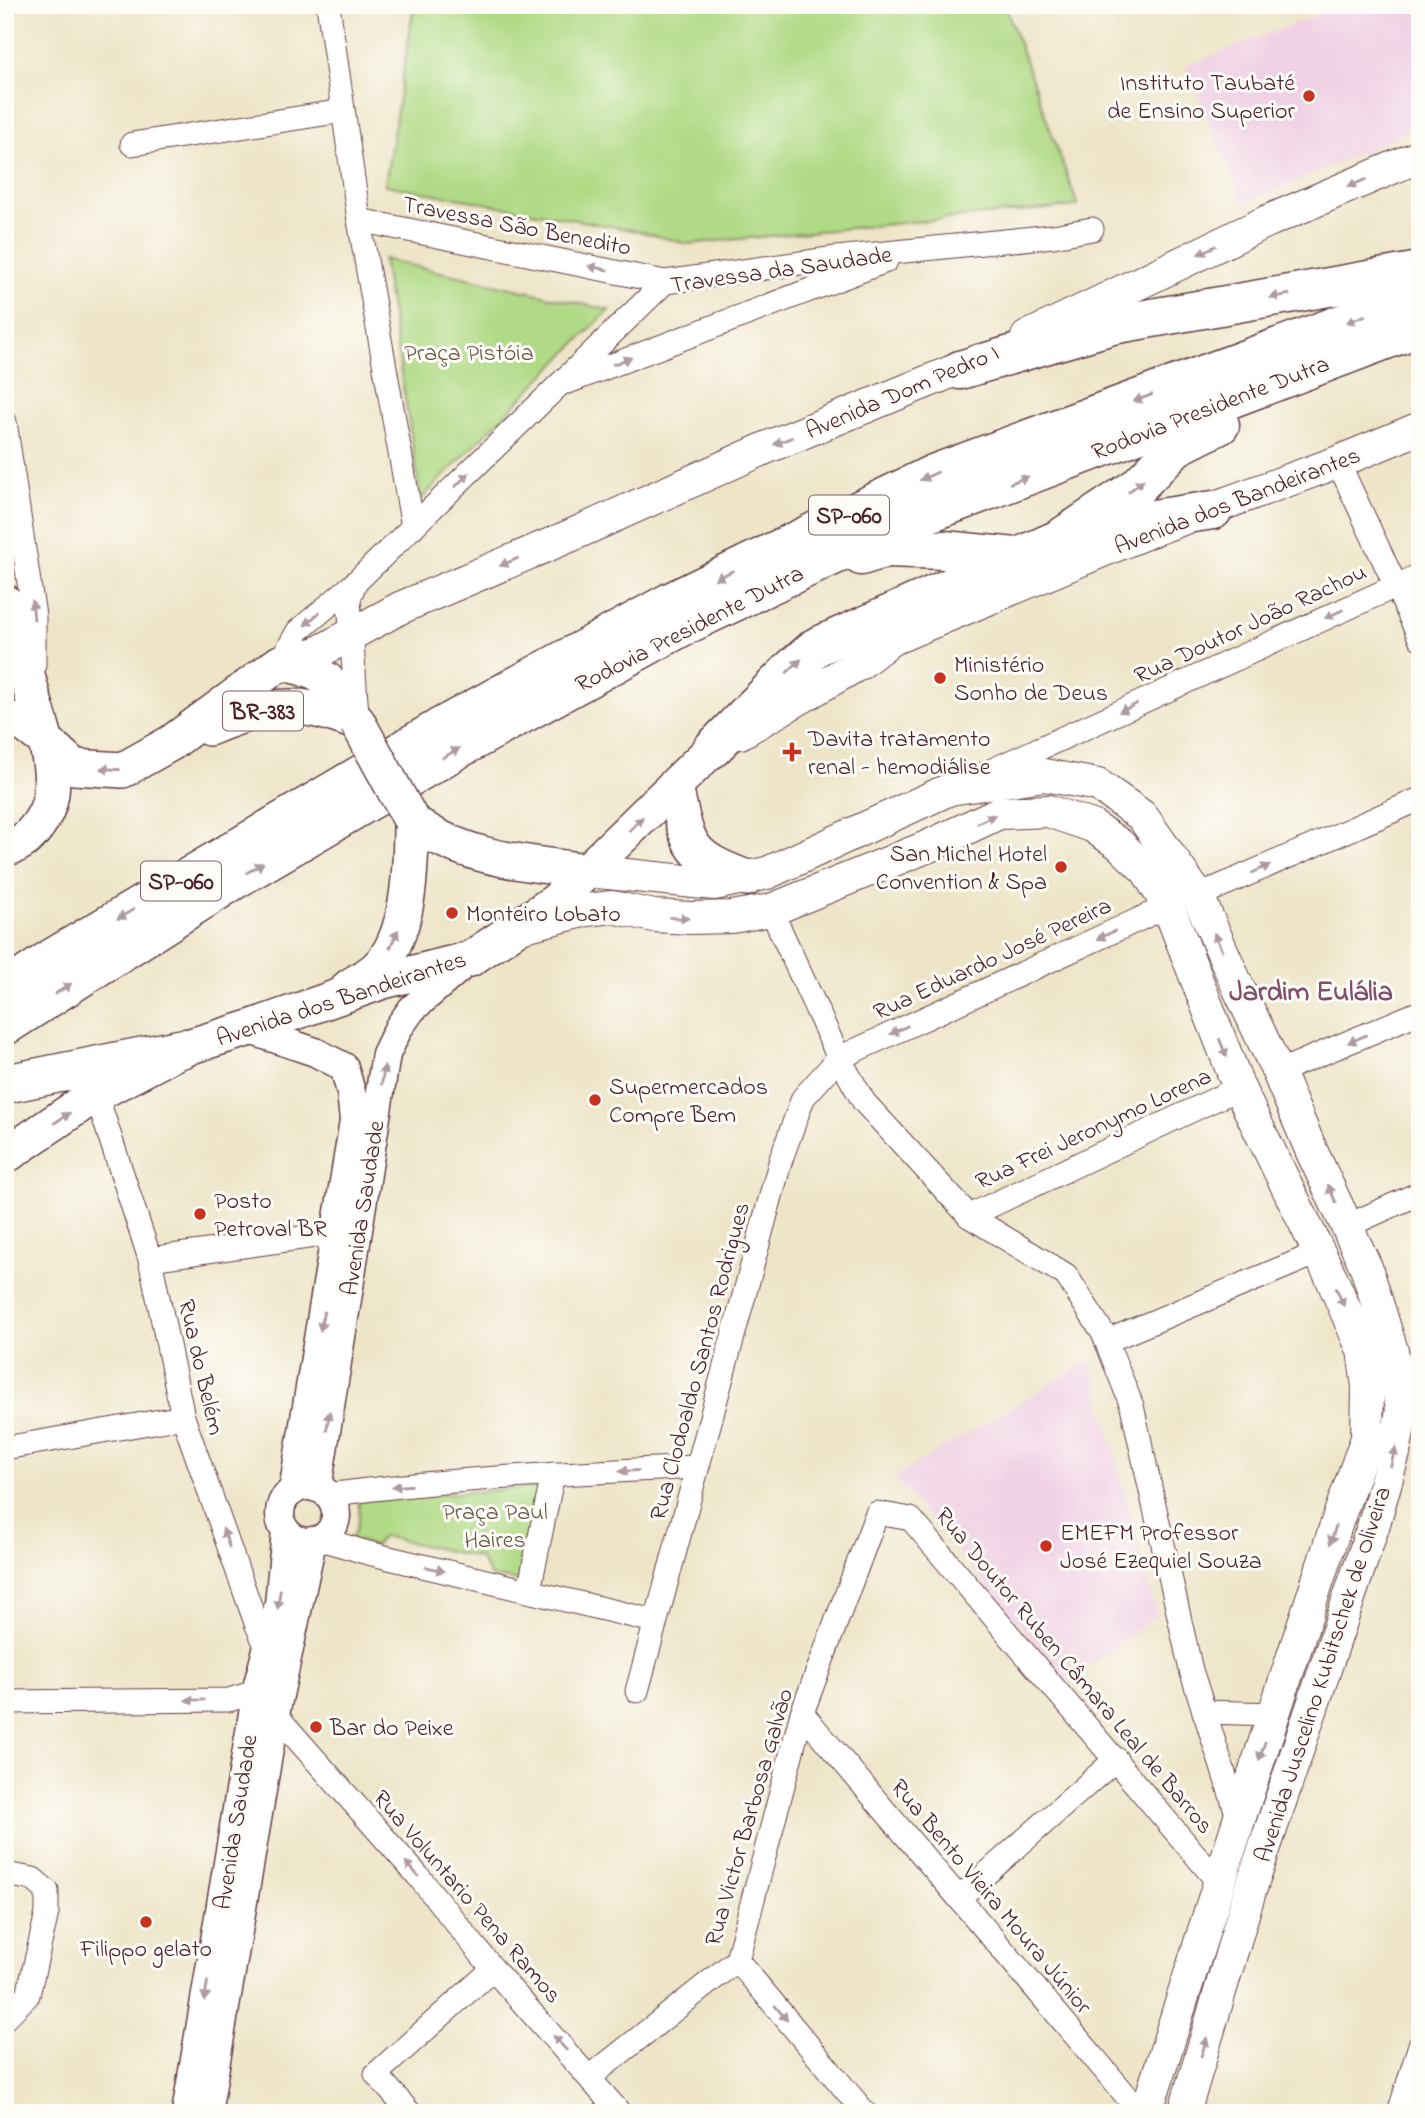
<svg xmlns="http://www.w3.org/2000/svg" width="1425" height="2118" font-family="'Indie Flower',sans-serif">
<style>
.built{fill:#f0d0e4}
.green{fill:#b0da85;stroke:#7d7c58;stroke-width:2}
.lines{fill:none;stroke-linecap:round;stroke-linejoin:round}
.minor-casing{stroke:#633d43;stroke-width:25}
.tertiary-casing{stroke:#633d43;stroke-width:31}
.secondary-casing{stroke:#633d43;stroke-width:34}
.primary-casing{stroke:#633d43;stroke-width:38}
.motorway-casing{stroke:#633d43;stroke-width:41}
.minor{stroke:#fff;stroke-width:23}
.tertiary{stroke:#fff;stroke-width:28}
.secondary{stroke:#fff;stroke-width:32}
.primary{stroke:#fff;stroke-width:35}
.motorway{stroke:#fff;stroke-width:38}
.primary-bridge-casing{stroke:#633d43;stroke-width:38;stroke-linecap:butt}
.primary-bridge{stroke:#fff;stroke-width:35}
.oneway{fill:#ae9aa0}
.poi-dot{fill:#c8321e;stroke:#fdfcf7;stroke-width:2.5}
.labels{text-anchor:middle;stroke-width:6;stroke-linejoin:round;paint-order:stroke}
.shield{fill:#fdfcf7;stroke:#806168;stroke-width:2}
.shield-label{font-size:23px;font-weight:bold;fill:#4a1f2b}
.poi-label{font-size:24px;fill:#4a1f2b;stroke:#fdfcf7;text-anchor:start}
.street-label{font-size:24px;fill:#4a1f2b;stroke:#fdfcf7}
.park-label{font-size:24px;fill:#695746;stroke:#fdfcf7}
.quarter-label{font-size:28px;font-weight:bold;fill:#804f6b;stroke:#fdfcf7}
</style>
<rect width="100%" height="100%" fill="#fdfcf7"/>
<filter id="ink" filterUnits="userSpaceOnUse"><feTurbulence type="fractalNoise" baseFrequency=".0143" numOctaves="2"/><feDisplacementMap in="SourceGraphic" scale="14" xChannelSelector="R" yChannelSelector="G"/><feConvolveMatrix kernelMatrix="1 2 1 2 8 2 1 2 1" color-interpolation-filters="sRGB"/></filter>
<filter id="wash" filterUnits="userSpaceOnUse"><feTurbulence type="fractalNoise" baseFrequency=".00686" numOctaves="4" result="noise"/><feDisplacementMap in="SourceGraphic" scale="28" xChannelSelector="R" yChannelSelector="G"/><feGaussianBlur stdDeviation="1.57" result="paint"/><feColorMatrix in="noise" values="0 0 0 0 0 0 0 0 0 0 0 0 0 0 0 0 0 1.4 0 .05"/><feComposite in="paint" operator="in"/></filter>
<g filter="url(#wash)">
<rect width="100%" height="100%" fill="#eee5c8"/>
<g class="built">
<polygon points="1343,5 1420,5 1420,126 1244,204 1185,66"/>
<polygon points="1090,1360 1157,1615 1067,1682 894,1477"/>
</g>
<g class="green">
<polygon points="414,5 1005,5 1078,206 687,244 642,232 385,185"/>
<polygon points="383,259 609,310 421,499"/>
<path d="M540,1487L520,1581L490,1576L480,1558L383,1536L374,1546L351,1539C359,1525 361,1515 358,1500Z"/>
</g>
</g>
<g filter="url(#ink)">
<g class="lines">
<defs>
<g id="minor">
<polyline points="328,5 359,220 413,527"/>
<polyline points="132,144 343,111"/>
<polyline points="359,220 665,282"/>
<polyline points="568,382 886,261"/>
<polyline points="5,422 34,616 34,665"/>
<polyline points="1338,462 1420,638"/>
<polyline points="355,583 349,599 357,715"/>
<polyline points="280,663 298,631 355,583 665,282 836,258 1053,236 1092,229"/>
<polyline points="975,778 1420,575"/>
<polyline points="1198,896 1420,799"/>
<polyline points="771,910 839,1058 864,1102 969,1216 1066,1275 1103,1333 1132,1406 1191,1670 1239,1820"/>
<polyline points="1278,1072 1420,1012"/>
<polyline points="96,1094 150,1259 183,1417 256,1623 267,1648"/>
<polyline points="969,1216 1239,1088"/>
<polyline points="1347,1226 1420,1193"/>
<polyline points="150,1259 337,1233"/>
<polyline points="1107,1341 1318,1253"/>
<polyline points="1401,1367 1420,1401"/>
<polyline points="5,1448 183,1417"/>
<path d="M328,1495C450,1478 574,1473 697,1467"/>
<polyline points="321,1539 368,1553 654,1621"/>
<polyline points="529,1590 553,1474"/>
<polyline points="637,1691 781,1159 803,1098 839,1058 1168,906"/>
<polyline points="5,1702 229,1700 249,1694 258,1684"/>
<polyline points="1204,1712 1275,1714"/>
<polyline points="802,1713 1141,2113"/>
<polyline points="275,1714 418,1876 493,1969 620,2113"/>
<polyline points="5,1874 33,1879 47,1891 47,1913 28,1995 5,2018"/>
<polyline points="959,1898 1116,1759"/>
<polyline points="737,1960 865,2113"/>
<polyline points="590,2077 737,1960 802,1713 877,1513 911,1519 1220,1884"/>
<polyline points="410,2113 376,2074 493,1969"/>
<polyline points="1399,2113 1420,2045"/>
</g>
<g id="tertiary">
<polyline points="247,1029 315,1052 344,1067 351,1092 354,1121 293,1491"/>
<circle cx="308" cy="1514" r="28"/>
<polyline points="317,1488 386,1054 399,1027 412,1009 470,959"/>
<polyline points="186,2113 258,1684 279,1604 286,1531"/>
<polyline points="207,2113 275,1714 312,1541"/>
</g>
<g id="secondary">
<polyline points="1027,337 1268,221 1420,156"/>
<polyline points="280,663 317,653 400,608 572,535 768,447 980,360"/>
<polyline points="740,733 859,664 890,640 1150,531 1338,462 1420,428"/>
<polyline points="588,871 714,884 767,873 950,789 1044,775 1098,785 1142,816 1198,896 1238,987 1278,1072 1312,1152 1366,1267 1392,1351 1402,1410 1394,1453 1373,1527 1249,1894 1184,2113"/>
<polyline points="524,926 587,910 612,907 654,916 690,918 732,917 771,910 929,846 999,813 1048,811 1092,826 1119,844 1147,871 1168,906 1239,1088 1331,1277 1363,1350 1368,1387 1367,1438 1339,1516 1239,1820 1146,2113"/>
</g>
<g id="primary">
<path d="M5,602C16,632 24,663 32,694C41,726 55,761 51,794C48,816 28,846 5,848"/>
<path d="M5,719L21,722L45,740L74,767L123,770L171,743L280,663C328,670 333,684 358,723"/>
<path d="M209,728C236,717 265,706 294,707C315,707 339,716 358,723"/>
<path d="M675,786C688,846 687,856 747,878"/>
<path d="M411,820C461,859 526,863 588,871"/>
<path d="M349,987C358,981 368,976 376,969C411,937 411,863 411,820"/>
<polyline points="5,1156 96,1094 184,1048 247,1029 383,981 470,959 556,901 712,749"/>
</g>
<g id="motorway">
<polyline points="960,370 1112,325 1420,271"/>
<polyline points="1082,533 1120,524 1213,510"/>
<polyline points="861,556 887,548 944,550 1016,557"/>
<polyline points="712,749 792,668 816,647 1059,539 1137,487 1176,447 1220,425"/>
<polyline points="5,990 52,958 439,728 670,602 933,474 1420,295"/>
<polyline points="5,1026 236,879 453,752 682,627 776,582 916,518 1420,327"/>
<polyline points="5,1084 184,1048"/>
</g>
</defs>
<use href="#minor" class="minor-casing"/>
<use href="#tertiary" class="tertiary-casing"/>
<use href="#secondary" class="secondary-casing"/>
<use href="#primary" class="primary-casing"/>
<use href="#motorway" class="motorway-casing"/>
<use href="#minor" class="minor"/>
<use href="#tertiary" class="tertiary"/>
<use href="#secondary" class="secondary"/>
<use href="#primary" class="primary"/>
<use href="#motorway" class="motorway"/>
<defs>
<polyline id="primary-bridge" points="358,723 411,820"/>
</defs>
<use href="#primary-bridge" class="primary-bridge-casing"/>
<use href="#primary-bridge" class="primary-bridge"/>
</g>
<defs><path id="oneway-solid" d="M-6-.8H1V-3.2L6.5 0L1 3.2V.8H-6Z" transform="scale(1.75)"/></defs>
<g class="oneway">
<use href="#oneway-solid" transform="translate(1357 183) rotate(157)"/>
<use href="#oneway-solid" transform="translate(1207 250) rotate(154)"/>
<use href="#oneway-solid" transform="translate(598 268) rotate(-169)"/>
<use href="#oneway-solid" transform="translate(1280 296) rotate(170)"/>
<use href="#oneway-solid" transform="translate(1356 319) rotate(159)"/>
<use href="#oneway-solid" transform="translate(622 361) rotate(-21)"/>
<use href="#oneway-solid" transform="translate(1143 398) rotate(160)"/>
<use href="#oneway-solid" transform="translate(783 441) rotate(158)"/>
<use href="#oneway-solid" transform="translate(929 476) rotate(156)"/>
<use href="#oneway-solid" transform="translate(462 480) rotate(-45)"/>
<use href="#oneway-solid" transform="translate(1019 480) rotate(-20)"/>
<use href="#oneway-solid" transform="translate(1136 486) rotate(-39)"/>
<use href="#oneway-solid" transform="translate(509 562) rotate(157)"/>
<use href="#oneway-solid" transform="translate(724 575) rotate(154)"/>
<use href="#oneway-solid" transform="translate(33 610) rotate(-96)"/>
<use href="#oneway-solid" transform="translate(1334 614) rotate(155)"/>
<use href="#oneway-solid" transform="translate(312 619) rotate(139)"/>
<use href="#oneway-solid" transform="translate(794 666) rotate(-43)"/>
<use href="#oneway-solid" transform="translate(1128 708) rotate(155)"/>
<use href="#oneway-solid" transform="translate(451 753) rotate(-30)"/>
<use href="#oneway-solid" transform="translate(110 769) rotate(-176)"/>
<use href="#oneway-solid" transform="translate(986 819) rotate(-25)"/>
<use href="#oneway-solid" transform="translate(636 824) rotate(-45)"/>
<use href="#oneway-solid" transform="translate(255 868) rotate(-30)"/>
<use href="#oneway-solid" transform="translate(1261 869) rotate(-24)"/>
<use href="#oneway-solid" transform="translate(126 914) rotate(149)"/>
<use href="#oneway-solid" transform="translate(679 918) rotate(3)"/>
<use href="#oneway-solid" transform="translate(1106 935) rotate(155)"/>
<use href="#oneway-solid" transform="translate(394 939) rotate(-66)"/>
<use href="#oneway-solid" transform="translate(1218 942) rotate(-113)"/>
<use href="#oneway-solid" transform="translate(63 989) rotate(-33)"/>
<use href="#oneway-solid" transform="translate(899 1030) rotate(155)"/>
<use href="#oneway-solid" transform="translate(1357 1039) rotate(157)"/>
<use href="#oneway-solid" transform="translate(1223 1048) rotate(68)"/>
<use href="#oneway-solid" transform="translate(383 1075) rotate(-81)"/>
<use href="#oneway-solid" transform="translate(62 1118) rotate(-34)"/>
<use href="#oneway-solid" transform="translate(1332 1194) rotate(-115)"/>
<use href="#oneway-solid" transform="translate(1340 1297) rotate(66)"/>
<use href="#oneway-solid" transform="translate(322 1321) rotate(100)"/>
<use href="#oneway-solid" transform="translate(328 1421) rotate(-81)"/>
<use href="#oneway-solid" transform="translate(1393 1457) rotate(-76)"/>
<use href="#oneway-solid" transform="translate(629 1471) rotate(177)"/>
<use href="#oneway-solid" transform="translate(402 1486) rotate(176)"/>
<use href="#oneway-solid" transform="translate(1333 1535) rotate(108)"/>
<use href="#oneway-solid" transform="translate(226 1538) rotate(-109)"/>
<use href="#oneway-solid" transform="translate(435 1569) rotate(13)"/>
<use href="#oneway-solid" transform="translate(279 1599) rotate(98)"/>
<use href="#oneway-solid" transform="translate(195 1700) rotate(179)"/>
<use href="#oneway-solid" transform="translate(1262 1751) rotate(109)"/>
<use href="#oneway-solid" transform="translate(412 1869) rotate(-131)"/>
<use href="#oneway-solid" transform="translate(206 1991) rotate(99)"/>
<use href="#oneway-solid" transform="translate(781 2013) rotate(50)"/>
<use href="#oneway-solid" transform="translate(560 2043) rotate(-132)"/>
<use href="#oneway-solid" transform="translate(1204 2047) rotate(-73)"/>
</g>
</g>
<g class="poi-dot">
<circle cx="1309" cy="96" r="7"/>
<circle cx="940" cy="678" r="7"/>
<path d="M788.5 741.5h7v7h7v7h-7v7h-7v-7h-7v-7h7z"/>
<circle cx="1061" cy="867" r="7"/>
<circle cx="452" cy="913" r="7"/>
<circle cx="595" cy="1100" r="7"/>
<circle cx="200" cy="1214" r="7"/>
<circle cx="1046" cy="1546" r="7"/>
<circle cx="316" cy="1727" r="7"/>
<circle cx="146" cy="1922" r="7"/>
</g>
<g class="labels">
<g class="shield">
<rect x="809" y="495.5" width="80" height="39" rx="5"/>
<rect x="223" y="691.5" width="80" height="39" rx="5"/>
<rect x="141" y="861.5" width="80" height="39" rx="5"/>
</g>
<g class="shield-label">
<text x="849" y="523">SP-060</text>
<text x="263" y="719">BR-383</text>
<text x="181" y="889">SP-060</text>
</g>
<g class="poi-label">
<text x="1295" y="90" text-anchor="end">Instituto Taubaté<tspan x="1295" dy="28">de Ensino Superior</tspan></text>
<text x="954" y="672">Ministério<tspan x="954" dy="28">Sonho de Deus</tspan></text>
<text x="808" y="746">Davita tratamento<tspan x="808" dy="28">renal - hemodiálise</tspan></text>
<text x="1047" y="861" text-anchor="end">San Michel Hotel<tspan x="1047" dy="28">Convention &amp; Spa</tspan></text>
<text x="466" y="921">Monteiro Lobato</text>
<text x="609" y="1094">Supermercados<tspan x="609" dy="28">Compre Bem</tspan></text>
<text x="214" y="1208">Posto<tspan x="214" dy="28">Petroval BR</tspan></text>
<text x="1060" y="1540">EMEFM Professor<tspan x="1060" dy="28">José Ezequiel Souza</tspan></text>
<text x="330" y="1735">Bar do Peixe</text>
<text x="146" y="1956" text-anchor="middle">Filippo gelato</text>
</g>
<g class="street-label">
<text transform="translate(517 225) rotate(11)" y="8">Travessa São Benedito</text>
<text transform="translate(781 269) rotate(-8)" y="8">Travessa da Saudade</text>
<text transform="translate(902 391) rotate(-23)" y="8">Avenida Dom Pedro I</text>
<text transform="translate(1210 407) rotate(-21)" y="8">Rodovia Presidente Dutra</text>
<text transform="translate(1237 500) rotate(-21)" y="8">Avenida dos Bandeirantes</text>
<text transform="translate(1250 623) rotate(-25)" y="8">Rua Doutor João Rachou</text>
<text transform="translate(689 628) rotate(-27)" y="8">Rodovia Presidente Dutra</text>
<text transform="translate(992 958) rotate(-25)" y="8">Rua Eduardo José Pereira</text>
<text transform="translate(341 998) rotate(-18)" y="8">Avenida dos Bandeirantes</text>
<text transform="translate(1093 1128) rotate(-25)" y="8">Rua Frei Jeronymo Lorena</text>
<text transform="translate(362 1208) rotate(-81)" y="8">Avenida Saudade</text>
<text transform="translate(699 1361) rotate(-75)" y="8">Rua Clodoaldo Santos Rodrigues</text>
<text transform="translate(202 1367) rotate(77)" y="8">Rua do Belém</text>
<text transform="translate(1075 1670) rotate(50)" y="8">Rua Doutor Ruben Câmara Leal de Barros</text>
<text transform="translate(1322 1674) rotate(-72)" y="8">Avenida Juscelino Kubitschek de Oliveira</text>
<text transform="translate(748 1817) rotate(-74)" y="8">Rua Victor Barbosa Galvão</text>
<text transform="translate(235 1822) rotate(-81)" y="8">Avenida Saudade</text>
<text transform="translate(468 1896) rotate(49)" y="8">Rua Voluntario Pena Ramos</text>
<text transform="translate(992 1896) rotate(50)" y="8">Rua Bento Vieira Moura Júnior</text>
</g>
<g class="park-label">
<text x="469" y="360">Praça Pistóia</text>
<text x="495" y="1519">Praça Paul<tspan x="495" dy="28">Haires</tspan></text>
</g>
<g class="quarter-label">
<text x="1311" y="1000">Jardim Eulália</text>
</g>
</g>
<rect width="1425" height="2118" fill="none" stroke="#fdfcf7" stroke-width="28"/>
</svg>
